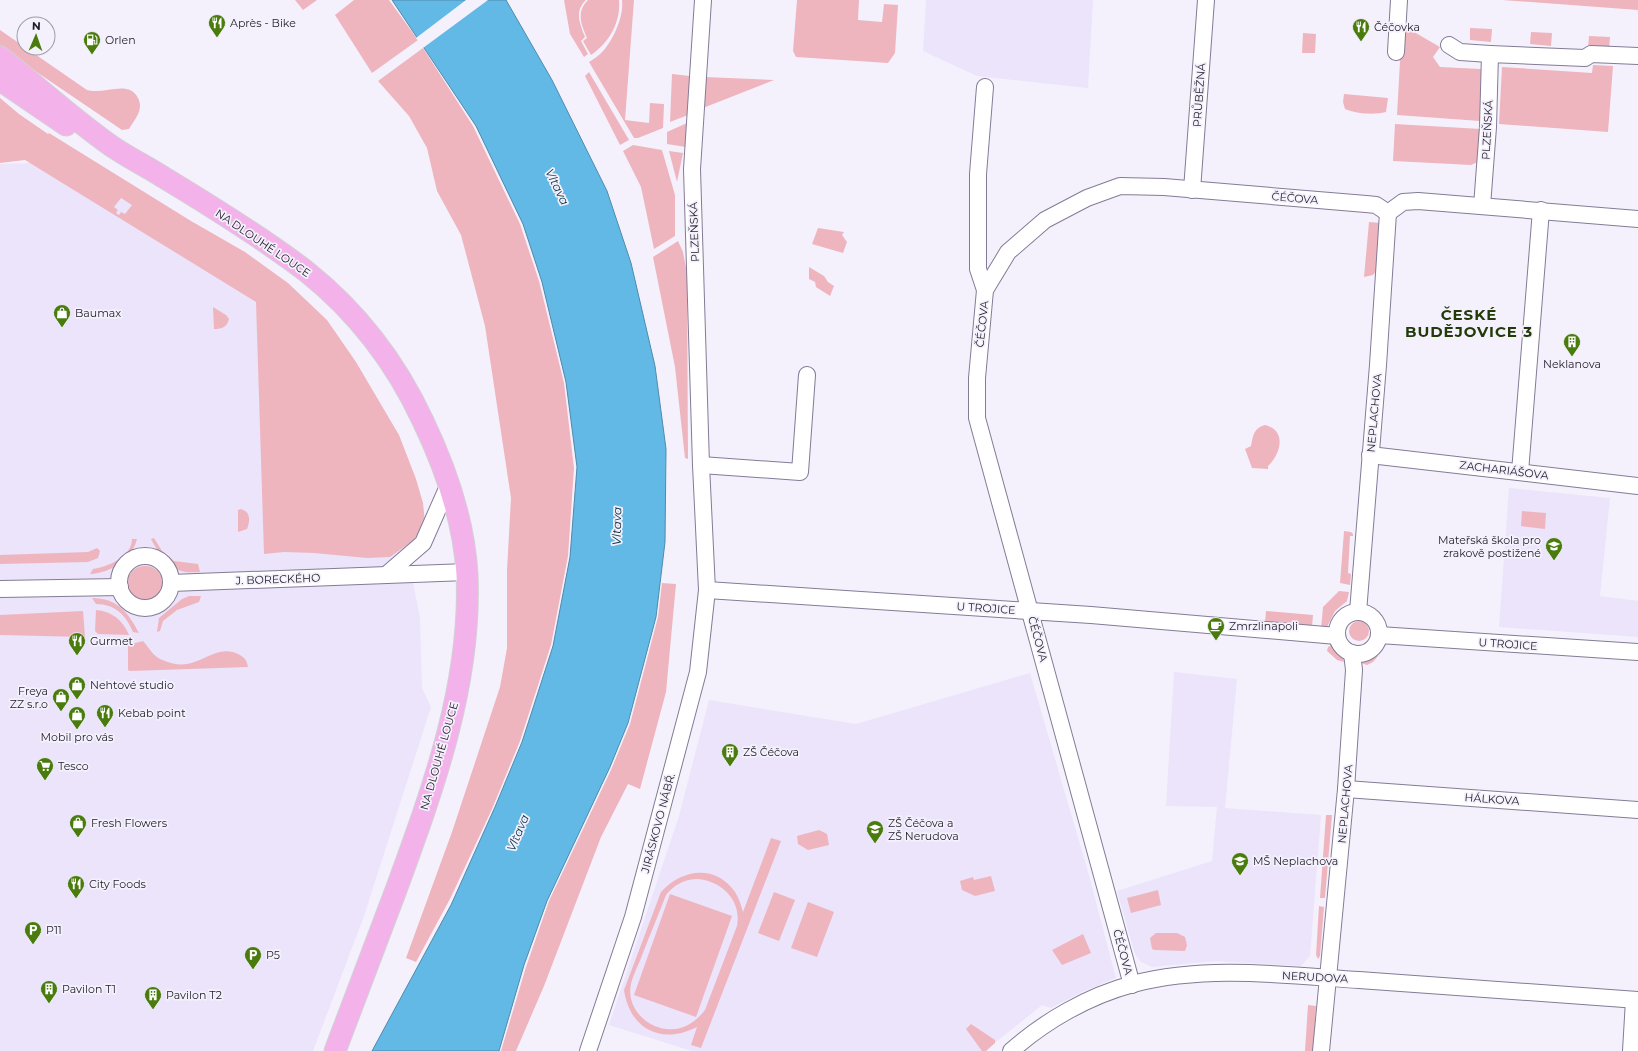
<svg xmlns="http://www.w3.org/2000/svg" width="1638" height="1051" font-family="Montserrat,sans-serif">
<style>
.built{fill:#ebe4fa}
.green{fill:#eeb5bf;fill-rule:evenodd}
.water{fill:#63b9e5;stroke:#4f8aac}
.pier{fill:#f4f1fd}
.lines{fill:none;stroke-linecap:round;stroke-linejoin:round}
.minor-casing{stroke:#847b96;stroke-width:18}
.major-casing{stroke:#d2d2d4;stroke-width:23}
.minor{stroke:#fff;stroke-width:16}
.major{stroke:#f3b2e9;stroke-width:21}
.labels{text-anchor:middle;stroke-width:3.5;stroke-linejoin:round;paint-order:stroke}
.poi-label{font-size:11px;fill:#201d27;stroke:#f4f1fd;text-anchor:start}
.street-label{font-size:11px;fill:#201d27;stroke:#f4f1fd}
.water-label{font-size:12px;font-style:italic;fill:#0c3345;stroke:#f4f1fd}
.district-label{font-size:15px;font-weight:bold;letter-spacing:1px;fill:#213a08;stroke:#f4f1fd}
</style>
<rect width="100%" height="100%" fill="#f4f1fd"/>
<g class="built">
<polygon points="926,0 1093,0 1088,88 977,76 923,51"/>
<polygon points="64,162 126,199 252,281 404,536 420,618 422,688 431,707 364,916 313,1051 0,1051 0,164"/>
<polygon points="1509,488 1610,498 1600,596 1638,601 1638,637 1499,627"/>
<polygon points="1174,672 1237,679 1225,808 1321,815 1310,956 1301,966 1216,961 1152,967 1141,962 1135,954 1117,891 1212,861 1217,807 1166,806"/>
<polygon points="1030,673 1088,872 1116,978 1082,992 1051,1008 1042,1005 985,1051 692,1051 609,1025 679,816 709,700 856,724"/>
</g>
<g class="green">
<polygon points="295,0 317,0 303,10"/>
<polygon points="354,0 389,0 418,40 372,73 335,15"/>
<path d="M564,0H586C574,11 580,24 585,37L581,41L588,54L584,57L570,34Z"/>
<path d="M588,0H619C621,22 609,43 591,55L583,41L587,38C581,24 576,12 588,0Z"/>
<path d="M622,0H634L625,120L649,123L650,103L664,104L663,128L638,138H634L589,62C594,59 600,55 604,50C614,38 624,16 622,0Z"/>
<polygon points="797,0 859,0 858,20 882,22 884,4 898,5 895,53 888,63 796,57 793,51"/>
<polygon points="1502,0 1638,0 1638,10"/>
<polygon points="1402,25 1440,47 1433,57 1440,67 1481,69 1480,121 1397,115"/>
<polygon points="1470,28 1492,29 1491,42 1470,40"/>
<path d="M0,30L87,90C104,95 129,79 138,98C144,110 135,119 129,129L122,130L13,56L0,46Z"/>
<polygon points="1531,32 1552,33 1551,46 1530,44"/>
<polygon points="1303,33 1316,34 1315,53 1302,53"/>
<polygon points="1589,36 1610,37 1609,50 1588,48"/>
<polygon points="423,48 473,126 520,224 539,281 564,383 574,468 568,556 551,645 520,741 492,809 451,897 416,962 406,958 452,832 500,687 507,648 507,570 511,498 485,326 461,235 437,191 427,148 409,116 378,81"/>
<polygon points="1593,65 1613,66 1608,132 1499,124 1502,67 1592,73"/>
<polygon points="589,72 629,140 620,145 585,76"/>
<polygon points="672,74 690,76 688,115 670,122"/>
<polygon points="705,77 774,80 703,108"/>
<path d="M1344,94L1388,98L1386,112C1375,115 1356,114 1345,109L1343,102Z"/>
<path d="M0,98L19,114L48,134L49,133L191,221L245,252L288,283L327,320L356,362L399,435L416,479L423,503L425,522L414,540L390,557L367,558L314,553L284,552L264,554L256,302L25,160L0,163ZM121,198L132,205L125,214L121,212L119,215L116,213L118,210L114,207Z"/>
<polygon points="687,123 686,147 667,144 667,132"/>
<polygon points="1395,124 1481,129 1480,161 1471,165 1393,161"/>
<polygon points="633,145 662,150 675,195 675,236 654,249 641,187 623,151"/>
<polygon points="669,151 683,153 677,182"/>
<polygon points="1369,222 1381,223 1377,270 1373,275 1364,277"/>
<polygon points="818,228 844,232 842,235 847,242 843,253 812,244"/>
<polygon points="678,241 683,252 687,273 688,459 685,458 675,367 653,257"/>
<polygon points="809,267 824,276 828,282 834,286 830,296 816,287 815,282 809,279"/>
<path d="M213,307L226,315L229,319C227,327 222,329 214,329Z"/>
<path d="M1265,425C1287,430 1281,454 1268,466V469L1252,468L1245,449L1251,446C1253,435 1254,428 1265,425Z"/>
<path d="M241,509C251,512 250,521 247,529L238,532V510Z"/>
<polygon points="1522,511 1546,513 1545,529 1521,526"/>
<polygon points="1344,531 1351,532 1353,534 1353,536 1350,536 1348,573 1351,574 1350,585 1340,583"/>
<path d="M154,538L162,551L174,561L198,564L200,572C194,572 187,573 181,571C169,566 156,550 151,539Z"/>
<path d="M132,539H137C132,559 111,573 90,574L93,569C107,567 132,557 132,539Z"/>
<polygon points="97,548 100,551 98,558 88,562 0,564 0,555 88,552"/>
<circle cx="145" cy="584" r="18"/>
<polygon points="662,583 676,584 666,692 640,789 628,784 601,837 544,986 516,1051 501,1051 526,967 549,901 611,770 630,724 658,617"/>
<polygon points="1339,591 1349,592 1347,601 1335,611 1326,629 1321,629 1323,607"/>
<polygon points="189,596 201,596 199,602 177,610 163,621 160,631 157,632 159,618 182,599"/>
<path d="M92,598C117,598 128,612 139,633L133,632C126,615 115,604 96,604Z"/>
<path d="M96,610C111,611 123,620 129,635L98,634L95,631Z"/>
<polygon points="83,611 85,637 0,635 0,615"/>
<polygon points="1266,611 1313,615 1312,627 1265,623"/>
<circle cx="1359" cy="631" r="10"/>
<path d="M143,641C150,649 154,658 165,661C172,664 180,665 187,664C206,661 219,644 240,655C245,658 247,661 248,667L130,671L128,670V645Z"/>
<polygon points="1333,644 1341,652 1344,662 1337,660 1327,651 1328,647"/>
<polygon points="1372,652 1378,656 1373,662 1367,665 1361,663 1363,657"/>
<polygon points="1326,815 1332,815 1325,898 1320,898"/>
<polygon points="819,830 827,834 829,845 808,850 798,844 797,836"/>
<path d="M771,838L781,841L701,1048L691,1045L697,1027C662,1045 630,1030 624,990L661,892C682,869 715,864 735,892C739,898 741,905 743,912ZM696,879C721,880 742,900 737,926L705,1010C695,1023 682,1031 666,1029C645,1027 626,1006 631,984C633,975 638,966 641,958C649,937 658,916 666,895C674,885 683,880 696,879Z"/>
<polygon points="991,876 995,891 975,896 962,890 960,881 973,877 974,880"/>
<polygon points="1158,890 1161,905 1131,913 1127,898"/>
<polygon points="774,892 795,900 779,941 758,933"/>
<polygon points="670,894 732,916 696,1017 634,995"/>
<polygon points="808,902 834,912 817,957 791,948"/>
<polygon points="1319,906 1324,907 1320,956 1318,959 1316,955"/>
<polygon points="1156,933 1177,933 1185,937 1187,945 1185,951 1155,950 1152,949 1150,938"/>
<polygon points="1083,934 1091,953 1062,965 1052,950"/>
<polygon points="1308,1005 1316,1006 1313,1051 1305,1051"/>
<polygon points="971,1024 995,1040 995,1043 986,1051 982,1051 966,1029"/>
</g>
<polygon class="water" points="392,0 506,0 552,80 607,191 631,263 655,366 666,449 665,542 656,617 628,723 610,767 547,901 524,965 499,1051 372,1051 451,905 495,807 522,742 553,646 570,557 577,467 566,382 542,282 523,224 476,126"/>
<polygon class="pier" points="466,0 488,0 423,48 416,38"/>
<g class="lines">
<defs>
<g id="minor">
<polyline points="1449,45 1460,52 1490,54"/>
<polyline points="1396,52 1399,0"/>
<polyline points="985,87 978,174 978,269 985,290"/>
<polyline points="1192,190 1206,0"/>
<polyline points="1482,206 1488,127 1490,54 1585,58 1591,54 1638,56"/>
<polyline points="1370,455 1638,486"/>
<polyline points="701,465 800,472 807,375"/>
<polyline points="1520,472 1541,210"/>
<circle cx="145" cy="582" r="26"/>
<polyline points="386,575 423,543 449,484"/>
<polyline points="171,583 467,572"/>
<polyline points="0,589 120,587"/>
<polyline points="707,590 1091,615 1337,636"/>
<polyline points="1358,612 1378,365 1388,213"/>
<circle cx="1358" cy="633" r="21"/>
<polyline points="1379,635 1638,652"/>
<polyline points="1346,789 1638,810"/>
<polyline points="1132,985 977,418 977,378 985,290 1008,252 1045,220 1087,198 1120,186 1164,187 1366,204 1376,205 1388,213 1403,202 1418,201 1638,219"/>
<polyline points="588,1051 633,917 698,672 707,590 701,465 692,169 703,0"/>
<path d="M1011,1051C1045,1021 1088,996 1133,984C1206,965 1284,975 1359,980C1452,987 1545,994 1638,1000"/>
<polyline points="1321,1051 1346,789 1354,670 1352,653"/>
<polyline points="1631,1051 1634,1000"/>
</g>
<g id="major">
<path d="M0,57C37,86 72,118 110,145C127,157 146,166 163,177C211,206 263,238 307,272C357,312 396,363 423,421C446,469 464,520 467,574C472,683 433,789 396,890C376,943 356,997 335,1051"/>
<polyline points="0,80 66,125"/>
</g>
</defs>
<use href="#minor" class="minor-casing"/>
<use href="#major" class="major-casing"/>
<use href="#minor" class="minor"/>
<use href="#major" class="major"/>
</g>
<defs>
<symbol id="restaurant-pin" viewBox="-11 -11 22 30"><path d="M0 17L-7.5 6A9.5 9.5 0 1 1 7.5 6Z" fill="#497c0d" stroke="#f4f1fd"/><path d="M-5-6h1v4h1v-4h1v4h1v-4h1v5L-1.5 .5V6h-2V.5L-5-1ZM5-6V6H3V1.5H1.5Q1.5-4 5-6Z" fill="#fff"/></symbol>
<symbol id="fuel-pin" viewBox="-11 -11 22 30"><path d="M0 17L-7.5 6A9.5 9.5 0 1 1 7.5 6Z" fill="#497c0d" stroke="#f4f1fd"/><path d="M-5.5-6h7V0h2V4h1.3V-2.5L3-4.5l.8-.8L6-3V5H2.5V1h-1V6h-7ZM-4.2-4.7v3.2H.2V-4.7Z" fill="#fff"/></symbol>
<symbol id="shop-pin" viewBox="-11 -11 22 30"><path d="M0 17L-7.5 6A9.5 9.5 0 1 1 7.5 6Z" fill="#497c0d" stroke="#f4f1fd"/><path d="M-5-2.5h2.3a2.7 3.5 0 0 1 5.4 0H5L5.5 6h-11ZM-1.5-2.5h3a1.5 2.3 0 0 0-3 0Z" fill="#fff"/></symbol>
<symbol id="building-pin" viewBox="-11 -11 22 30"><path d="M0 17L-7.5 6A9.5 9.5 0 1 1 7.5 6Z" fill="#497c0d" stroke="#f4f1fd"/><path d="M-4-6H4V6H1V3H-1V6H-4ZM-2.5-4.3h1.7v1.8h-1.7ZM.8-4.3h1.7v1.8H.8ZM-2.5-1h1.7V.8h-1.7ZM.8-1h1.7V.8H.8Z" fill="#fff"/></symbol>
<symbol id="school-pin" viewBox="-11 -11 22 30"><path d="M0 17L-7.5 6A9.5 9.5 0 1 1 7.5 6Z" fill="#497c0d" stroke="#f4f1fd"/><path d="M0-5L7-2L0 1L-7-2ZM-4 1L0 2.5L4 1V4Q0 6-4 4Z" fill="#fff"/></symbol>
<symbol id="cafe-pin" viewBox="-11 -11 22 30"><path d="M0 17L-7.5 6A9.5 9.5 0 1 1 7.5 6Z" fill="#497c0d" stroke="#f4f1fd"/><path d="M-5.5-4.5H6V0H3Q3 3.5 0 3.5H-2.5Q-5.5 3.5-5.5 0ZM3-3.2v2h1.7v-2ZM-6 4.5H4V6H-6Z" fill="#fff"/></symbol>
<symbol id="supermarket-pin" viewBox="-11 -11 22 30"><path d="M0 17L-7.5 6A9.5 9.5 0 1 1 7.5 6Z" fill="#497c0d" stroke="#f4f1fd"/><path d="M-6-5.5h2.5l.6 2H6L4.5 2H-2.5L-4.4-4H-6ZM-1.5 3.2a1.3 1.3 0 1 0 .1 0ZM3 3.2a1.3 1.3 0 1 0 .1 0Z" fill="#fff"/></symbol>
<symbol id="parking-pin" viewBox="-11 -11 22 30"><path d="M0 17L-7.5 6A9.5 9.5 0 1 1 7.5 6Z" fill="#497c0d" stroke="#f4f1fd"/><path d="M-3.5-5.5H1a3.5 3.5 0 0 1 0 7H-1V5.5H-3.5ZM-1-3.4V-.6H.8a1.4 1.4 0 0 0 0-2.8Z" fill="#fff"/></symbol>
</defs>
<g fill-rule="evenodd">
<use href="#restaurant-pin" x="207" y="13" width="20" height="27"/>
<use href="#restaurant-pin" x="1351" y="17" width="20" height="27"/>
<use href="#fuel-pin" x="82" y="30" width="20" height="27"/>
<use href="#shop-pin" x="52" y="303" width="20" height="27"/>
<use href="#building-pin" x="1562" y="332" width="20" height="27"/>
<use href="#school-pin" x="1544" y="536" width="20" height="27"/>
<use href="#cafe-pin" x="1206" y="616" width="20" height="27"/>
<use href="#restaurant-pin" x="67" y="631" width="20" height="27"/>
<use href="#shop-pin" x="67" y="675" width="20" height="27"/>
<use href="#shop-pin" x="51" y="687" width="20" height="27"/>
<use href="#restaurant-pin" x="95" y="703" width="20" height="27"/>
<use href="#shop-pin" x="67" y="705" width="20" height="27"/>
<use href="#building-pin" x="720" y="742" width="20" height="27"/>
<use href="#supermarket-pin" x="35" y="756" width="20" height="27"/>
<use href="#shop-pin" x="68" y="813" width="20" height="27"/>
<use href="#school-pin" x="865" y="819" width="20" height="27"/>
<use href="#school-pin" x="1230" y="851" width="20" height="27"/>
<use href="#restaurant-pin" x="66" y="874" width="20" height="27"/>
<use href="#parking-pin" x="23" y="920" width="20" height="27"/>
<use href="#parking-pin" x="243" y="945" width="20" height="27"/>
<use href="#building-pin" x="39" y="979" width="20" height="27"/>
<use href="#building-pin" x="143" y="985" width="20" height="27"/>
</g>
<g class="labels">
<g class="poi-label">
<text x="230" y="27">Après - Bike</text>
<text x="1374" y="31">Čéčovka</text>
<text x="105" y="44">Orlen</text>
<text x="75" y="317">Baumax</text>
<text x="1572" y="368" text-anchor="middle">Neklanova</text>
<text x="1541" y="544" text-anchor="end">Mateřská škola pro<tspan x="1541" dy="13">zrakově postižené</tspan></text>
<text x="1229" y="630">Zmrzlinapoli</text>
<text x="90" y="645">Gurmet</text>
<text x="90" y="689">Nehtové studio</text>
<text x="48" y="695" text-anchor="end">Freya<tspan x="48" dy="13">ZZ s.r.o</tspan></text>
<text x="118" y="717">Kebab point</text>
<text x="77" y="741" text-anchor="middle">Mobil pro vás</text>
<text x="743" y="756">ZŠ Čéčova</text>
<text x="58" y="770">Tesco</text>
<text x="91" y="827">Fresh Flowers</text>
<text x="888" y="827">ZŠ Čéčova a<tspan x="888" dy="13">ZŠ Nerudova</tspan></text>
<text x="1253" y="865">MŠ Neplachova</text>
<text x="89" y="888">City Foods</text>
<text x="46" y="934">P11</text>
<text x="266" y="959">P5</text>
<text x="62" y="993">Pavilon T1</text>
<text x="166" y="999">Pavilon T2</text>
</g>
<g class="street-label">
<text transform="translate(1199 95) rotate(-86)" y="4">PRŮBĚŽNÁ</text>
<text transform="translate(1487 130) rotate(-87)" y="4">PLZEŇSKÁ</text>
<text transform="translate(1295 198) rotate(5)" y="4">ČÉČOVA</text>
<text transform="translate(694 232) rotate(-92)" y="4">PLZEŇSKÁ</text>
<text transform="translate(263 243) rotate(34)" y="4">NA DLOUHÉ LOUCE</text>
<text transform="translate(982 324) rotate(-84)" y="4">ČÉČOVA</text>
<text transform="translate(1374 413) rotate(-85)" y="4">NEPLACHOVA</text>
<text transform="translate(1504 470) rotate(7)" y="4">ZACHARIÁŠOVA</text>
<text transform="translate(278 579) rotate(-2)" y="4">J. BORECKÉHO</text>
<text transform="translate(986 608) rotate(4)" y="4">U TROJICE</text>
<text transform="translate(1038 639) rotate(75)" y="4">ČÉČOVA</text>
<text transform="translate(1508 644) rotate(4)" y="4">U TROJICE</text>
<text transform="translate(439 756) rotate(-74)" y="4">NA DLOUHÉ LOUCE</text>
<text transform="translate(1492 799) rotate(4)" y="4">HÁLKOVA</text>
<text transform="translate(1345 804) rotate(-85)" y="4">NEPLACHOVA</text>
<text transform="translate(658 823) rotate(-75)" y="4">JIRÁSKOVO NÁBŘ.</text>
<text transform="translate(1123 952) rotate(75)" y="4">ČÉČOVA</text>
<text transform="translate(1315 977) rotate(3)" y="4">NERUDOVA</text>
</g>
<g class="water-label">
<text transform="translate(557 187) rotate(64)" y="4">Vltava</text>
<text transform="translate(617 526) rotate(-89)" y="4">Vltava</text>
<text transform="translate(518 833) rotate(-67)" y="4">Vltava</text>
</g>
<g class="district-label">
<text x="1469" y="320">ČESKÉ<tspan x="1469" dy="17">BUDĚJOVICE 3</tspan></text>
</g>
</g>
<g transform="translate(36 36) rotate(2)"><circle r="19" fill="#f4f1fd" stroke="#9f9ca7"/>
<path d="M0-3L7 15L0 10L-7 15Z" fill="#497c0d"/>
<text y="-6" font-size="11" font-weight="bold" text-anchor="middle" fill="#201d27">N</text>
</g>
</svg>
